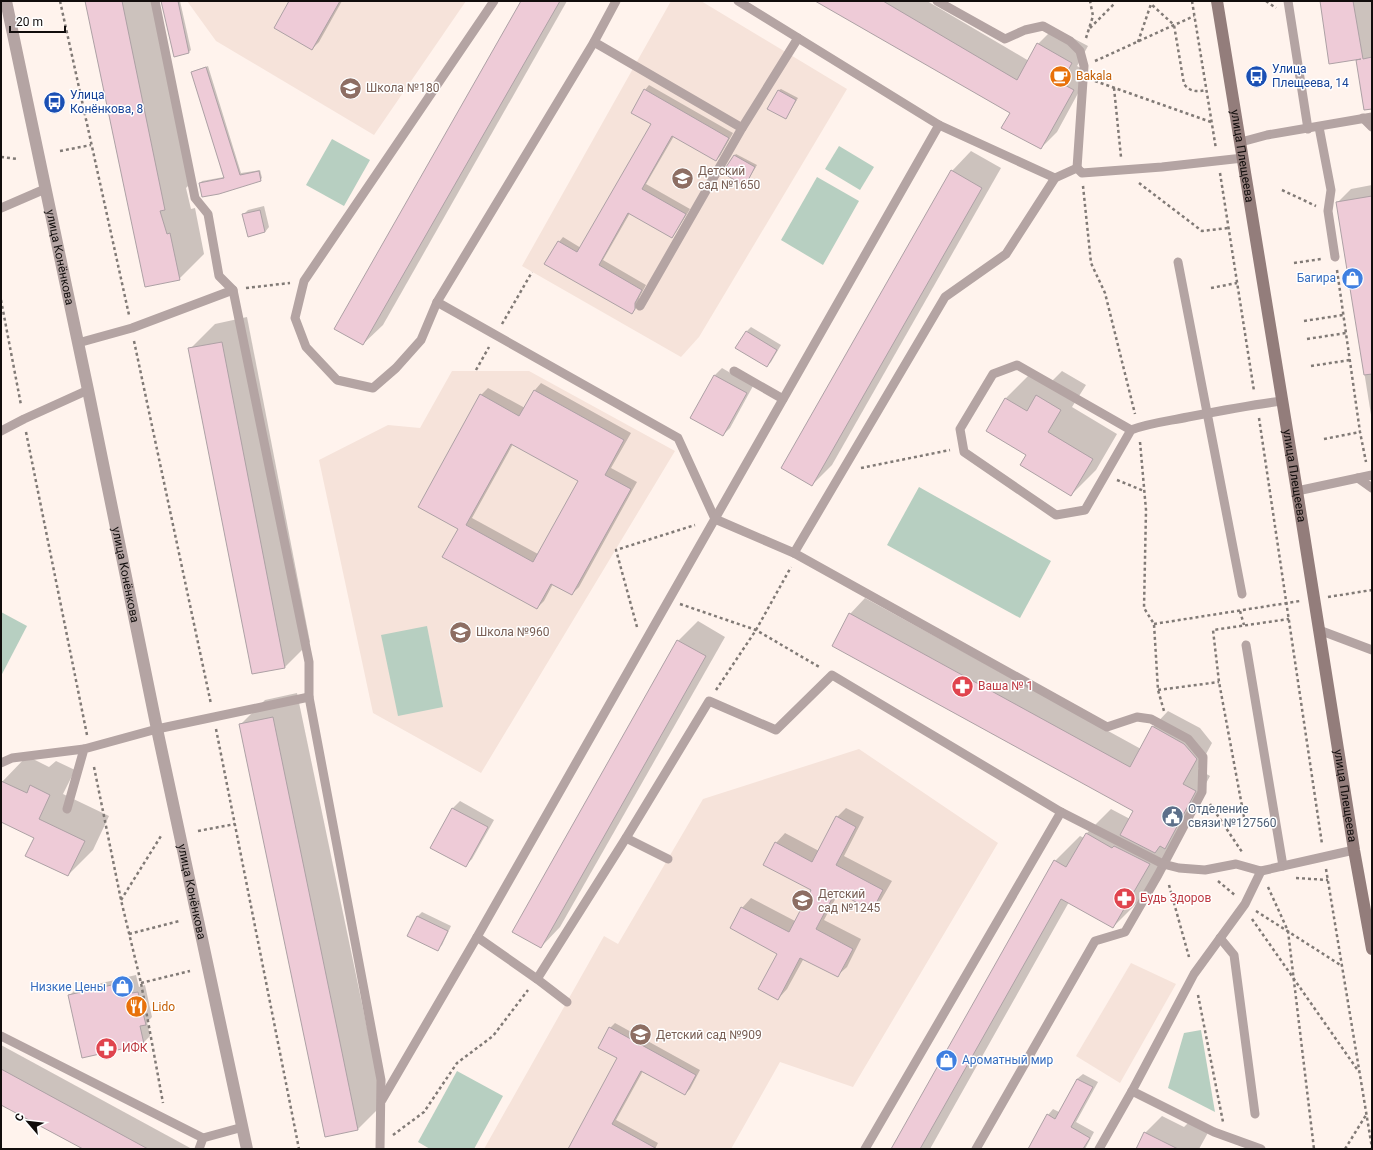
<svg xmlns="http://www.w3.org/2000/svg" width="1373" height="1150" font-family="Roboto,sans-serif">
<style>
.built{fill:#f6e3da}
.green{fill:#b7cfc1}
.shadow{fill:#0003;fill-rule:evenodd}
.building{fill:#eecbd7;stroke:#ada1a5;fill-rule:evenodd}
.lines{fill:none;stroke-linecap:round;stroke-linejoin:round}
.path{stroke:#817a76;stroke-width:2.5;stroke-dasharray:3 3;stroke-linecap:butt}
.service{stroke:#b4a4a3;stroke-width:9}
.minor{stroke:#b4a4a3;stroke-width:12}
.secondary{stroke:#937d7b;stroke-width:12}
.labels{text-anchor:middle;stroke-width:3;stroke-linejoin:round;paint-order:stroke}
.transit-label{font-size:12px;fill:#164399;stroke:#fff;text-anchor:start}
.food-label{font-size:12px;fill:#c56008;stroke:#fff;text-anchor:start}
.education-label{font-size:12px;fill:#785e54;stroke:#fff;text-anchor:start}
.street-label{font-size:12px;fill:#110d0c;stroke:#fff}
.shop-label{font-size:12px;fill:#366cbe;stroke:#fff;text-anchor:end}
.health-label{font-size:12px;fill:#be3a42;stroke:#fff;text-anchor:start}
.service-label{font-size:12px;fill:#4e5e75;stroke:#fff;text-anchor:start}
</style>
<rect width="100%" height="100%" fill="#fff3ed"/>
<g class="built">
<polygon points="187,1 466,1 374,135 216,41"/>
<polygon points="671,1 701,1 847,89 699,337 681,357 522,266"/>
<polygon points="452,371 529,371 675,451 481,773 373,713 319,460 388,425 420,428"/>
<polygon points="859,749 998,843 853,1087 780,1062 731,1149 484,1149 604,936 618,944 703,799"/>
<polygon points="1131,963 1176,984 1120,1083 1076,1056"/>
</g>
<g class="green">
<polygon points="332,139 370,160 344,206 306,185"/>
<polygon points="839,146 874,167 860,190 825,169"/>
<polygon points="817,177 859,201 823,265 781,240"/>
<polygon points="919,487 1051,561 1020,618 887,545"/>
<polygon points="1,612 27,626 1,676"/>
<polygon points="427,626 443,707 398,716 381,635"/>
<polygon points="1201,1030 1215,1112 1168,1088 1184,1033"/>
<polygon points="457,1071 503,1096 474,1149 430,1149 418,1142"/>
</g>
<g class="shadow">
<polygon points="87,1 152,1 190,184 186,188 191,209 195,208 204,254 179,279"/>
<polygon points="162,1 180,1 191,50 189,52"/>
<polygon points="290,1 342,1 319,42 312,49"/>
<polygon points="522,1 567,1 383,325 363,344"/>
<polygon points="817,1 927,1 1029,61 1038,44 1054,28 1088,46 1077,66 1089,73 1057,132 1041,148 1011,113"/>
<polygon points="1321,1 1372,1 1372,91 1357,60 1359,58"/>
<polygon points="208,66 241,173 260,170 262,178 260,180 200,183 202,181 224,177 192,73 194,71"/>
<polygon points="649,85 733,133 720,156 716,160 674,136 646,184 690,209 676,232 672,237 630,213 603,260 646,285 639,298 639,304 632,313 559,242 563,237 581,248 652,124 645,90"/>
<polygon points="781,89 798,98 786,118 779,90"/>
<polygon points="971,151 1001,168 832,465 812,485 952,171"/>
<polygon points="736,154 757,165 746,183 731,169 734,156"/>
<polygon points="1372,185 1372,421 1337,203 1351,189"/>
<polygon points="264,206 269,227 265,232 243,215 248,210"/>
<polygon points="247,317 310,642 285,667 253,673 190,349 215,324"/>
<polygon points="751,327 781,345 771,362 767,366 747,331"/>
<polygon points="722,368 753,386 730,428 723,435 691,418 715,375"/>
<polygon points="1062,371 1086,385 1072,407 1117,434 1096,470 1071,495 1027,455 987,431 1006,398 1031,373 1049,384"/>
<path d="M541,383L631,433L611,468L637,482L579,587L572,594L553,584L544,601L537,608L459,528L481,395L488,388L525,408L535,390ZM513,444L579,481L538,554L472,518Z"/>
<polygon points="865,598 1141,749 1153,727 1168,711 1200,728 1212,743 1198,769 1210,776 1180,832 1138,902 1113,927 1069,902 930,1149 892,1149 1055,861 1080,836 1084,838 1086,834 1111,809 1130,819 1135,810 850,614"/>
<polygon points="698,621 725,637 560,927 541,947 678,641"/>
<polygon points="297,693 383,1104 358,1129 326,1136 240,725 265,700"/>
<polygon points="27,756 49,767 56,761 75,770 63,794 109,816 93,850 68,875 35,838 1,821 1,783"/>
<polygon points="460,801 494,820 472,859 465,866 431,847 453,808"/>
<polygon points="846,808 864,817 844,856 892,881 881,900 872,909 839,892 824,920 861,939 847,967 837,976 804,958 787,989 778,999 778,953 742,908 751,898 795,921 812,890 776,843 785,833 819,851 837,817"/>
<polygon points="422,912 451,926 442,945 438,949 417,917"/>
<polygon points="136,975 139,987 145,985 152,1017 147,1022 150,1036 143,1043 69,996 76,989"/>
<polygon points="615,1023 700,1070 690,1089 685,1094 643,1071 616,1120 658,1143 655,1149 569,1149 619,1058 610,1028"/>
<polygon points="1,1045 192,1149 85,1149 1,1104"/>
<polygon points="1083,1074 1098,1082 1076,1122 1094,1132 1085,1149 1029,1149 1048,1115 1053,1109 1059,1112 1077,1079"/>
<polygon points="1162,1116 1184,1127 1191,1120 1210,1129 1199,1149 1137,1149 1145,1133"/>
</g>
<g class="building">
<polygon points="85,1 122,1 165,210 160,211 167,234 170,233 180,280 145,287"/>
<polygon points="161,1 178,1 189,53 174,57"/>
<polygon points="289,1 340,1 312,50 274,28"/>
<polygon points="521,1 560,1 363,345 334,329"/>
<polygon points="815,1 883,1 1017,80 1037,43 1072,63 1061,83 1074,90 1041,149 1001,128 1010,113"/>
<polygon points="1320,1 1353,1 1363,59 1372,57 1372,109 1364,110 1356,60 1361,59 1329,64"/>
<polygon points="206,67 240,175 259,171 261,181 219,194 202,197 199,183 224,178 191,72"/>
<polygon points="644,89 729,138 716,161 672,136 642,189 686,214 672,238 628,213 599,265 642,290 635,303 635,309 632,314 544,264 558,241 577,252 651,124 631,113"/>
<polygon points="778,90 796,100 786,119 767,109"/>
<polygon points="734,155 755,167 745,186 726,175 730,169 726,167"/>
<polygon points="951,170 982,188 812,486 781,468"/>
<polygon points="1372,196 1372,374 1364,375 1336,202"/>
<polygon points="260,210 265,232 248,237 242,214"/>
<polygon points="746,331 777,350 767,367 735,348"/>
<polygon points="222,342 285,668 252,674 188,348"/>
<polygon points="714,375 747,393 723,436 690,418"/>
<path d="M534,390L624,440L605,475L631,489L572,595L551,584L537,609L442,557L458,529L418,507L480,394L519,416ZM511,444L578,481L533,562L466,525Z"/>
<polygon points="1036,395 1061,410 1048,432 1093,459 1071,496 1020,465 1026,455 986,431 1005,398 1027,411"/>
<polygon points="849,613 1130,767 1152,726 1184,744 1197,759 1183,784 1196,791 1165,849 1160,846 1155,853 1120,835 1133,811 832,646"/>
<polygon points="677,640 706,656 541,948 512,932"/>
<polygon points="273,717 358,1130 325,1137 239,724"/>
<polygon points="1,781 27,793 30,785 50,795 39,819 85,841 68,876 25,856 34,838 1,822"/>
<polygon points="452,808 488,827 466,867 430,848"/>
<polygon points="836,816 856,827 836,865 883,890 872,911 836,891 816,929 853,949 838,977 800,958 778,1000 758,989 777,954 730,928 741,907 789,932 811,890 763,865 775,842 812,862"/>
<polygon points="1086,833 1112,848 1114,846 1150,864 1113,928 1061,899 920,1149 891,1149 1054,860 1066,867"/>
<polygon points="417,916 448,931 438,951 407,936"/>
<polygon points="129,981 132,993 138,992 146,1025 140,1026 144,1044 82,1058 68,995"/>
<polygon points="609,1027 696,1075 685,1095 641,1071 612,1124 657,1149 568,1149 617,1058 598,1048"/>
<polygon points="1,1069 148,1149 83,1149 1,1105"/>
<polygon points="1077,1079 1093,1087 1071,1127 1090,1138 1083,1149 1028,1149 1047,1114 1055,1119"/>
<polygon points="1144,1132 1178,1149 1136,1149"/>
</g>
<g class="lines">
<g class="path">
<polyline points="60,1 129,315"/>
<polyline points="1192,1 1216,149"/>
<polyline points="1266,1 1276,8"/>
<polyline points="1090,28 1114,4"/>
<polyline points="1086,38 1093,16 1090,1"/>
<path d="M1138,42L1151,4L1174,25L1184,84C1190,92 1197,92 1206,90"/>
<polyline points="1095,61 1194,16"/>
<polyline points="1095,81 1211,122"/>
<polyline points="1114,88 1121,157"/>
<polyline points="60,151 91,145"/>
<polyline points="1,157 18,159"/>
<polyline points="1220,173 1254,391"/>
<polyline points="1139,183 1202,231 1228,228"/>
<polyline points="1083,186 1091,263 1105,293 1135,414"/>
<polyline points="1282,190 1316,206"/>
<polyline points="1294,263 1321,259"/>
<polyline points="1337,270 1360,432 1366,462"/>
<polyline points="246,288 290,283"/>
<polyline points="1211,288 1237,283"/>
<polyline points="1,300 21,405"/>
<polyline points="1304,321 1343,315"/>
<polyline points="502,324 532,272"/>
<polyline points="1307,339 1346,333"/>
<polyline points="134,341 211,704"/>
<polyline points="1311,366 1350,360"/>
<polyline points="476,370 489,347"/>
<polyline points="1259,418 1322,844"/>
<polyline points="26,432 87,735"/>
<polyline points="1324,439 1360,432"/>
<polyline points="1140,442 1146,510 1144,608 1154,624 1158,690 1164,711"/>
<polyline points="861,468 950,450"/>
<polyline points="1117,480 1144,491"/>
<polyline points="1328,597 1372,590"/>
<polyline points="680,604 756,630 821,668"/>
<polyline points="1240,611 1244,625"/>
<polyline points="1154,624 1300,601"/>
<polyline points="637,627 616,550 695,525"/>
<polyline points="716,690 756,630 791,567"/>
<polyline points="1158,690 1219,682"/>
<polyline points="216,729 299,1149"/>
<polyline points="94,767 121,900 141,983 163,1103"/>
<polyline points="1210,804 1242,852"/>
<polyline points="1244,817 1219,682 1213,630 1289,619"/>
<polyline points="198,831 235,824"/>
<polyline points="1326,869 1372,1148"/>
<polyline points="1296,878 1328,880"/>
<polyline points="1218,881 1236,896"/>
<polyline points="1169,885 1189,957"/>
<polyline points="1268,887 1288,931 1314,1149"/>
<polyline points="121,900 161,836"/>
<polyline points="1256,911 1342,966"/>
<polyline points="1252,919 1359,1072"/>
<polyline points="129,934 179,921"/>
<polyline points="141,983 190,971"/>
<polyline points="1198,995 1223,1122"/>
<polyline points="393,1135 424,1112 457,1063 493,1036 528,990"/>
<polyline points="1345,1149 1366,1115"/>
</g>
<g class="service">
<polyline points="155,1 195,198 208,214 219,276 233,290 309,662 309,697 381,1080 380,1149"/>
<polyline points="494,1 304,281 295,318 306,347 337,380 373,388 396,368 421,340 437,302 594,42 616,1"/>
<polyline points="738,1 939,125 1055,178"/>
<polyline points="937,1 1005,39 1025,30 1043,26 1070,41 1080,51 1084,66 1077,168"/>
<polyline points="1288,1 1308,129"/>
<polyline points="594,42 742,128"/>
<polyline points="1363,118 1372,127"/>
<polyline points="1319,127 1331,190 1328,211 1335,257"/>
<polyline points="1241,142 1267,135 1372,117"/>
<polyline points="1,208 45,189"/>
<polyline points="1178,262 1242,594"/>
<polyline points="437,302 678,438 715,519 794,553 1107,727 1137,717 1151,719 1188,739 1203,757 1202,792 1158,875 1125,932 1095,941 976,1149"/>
<polyline points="640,306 742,128 798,38"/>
<polyline points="78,343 132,328 233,290"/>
<polyline points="734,371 783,399"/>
<path d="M1131,430L1085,510L1056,515L964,452L960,429L993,374L1017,365L1131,430C1149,423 1169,421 1188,417C1219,411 1250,405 1282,401"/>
<polyline points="1,431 24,419 88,390"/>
<polyline points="1358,478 1372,488"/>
<polyline points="1297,491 1372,475"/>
<polyline points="794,553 945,297 1006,254 1055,178 1077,168 1082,173 1162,167 1243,158"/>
<polyline points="1319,630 1372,650"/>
<polyline points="1246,645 1283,866"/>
<polyline points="1,763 12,758 84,749"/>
<polyline points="67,809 84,749 157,729 309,697"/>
<polyline points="626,838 668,859"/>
<polyline points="477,937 537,979 626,838 709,701 776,730 832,675 1061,812 1163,864 1179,868 1205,870 1236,864 1261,871 1354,850"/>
<polyline points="1220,938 1234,955 1255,1114"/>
<polyline points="537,979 567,1002"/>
<polyline points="1,1036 203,1138"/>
<polyline points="1132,1091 1214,1132 1261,1149"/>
<polyline points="382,1100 477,937 939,125"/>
<polyline points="199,1149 203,1138 243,1127"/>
<polyline points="865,1149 1061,812"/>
<polyline points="1099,1149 1132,1091 1194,974 1245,904 1261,871"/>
</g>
<path class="minor" id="s1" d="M6,1L88,390L157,729L247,1149"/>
<path class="secondary" id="s2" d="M1217,1L1297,491L1354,850L1372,949"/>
</g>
<defs>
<symbol id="cafe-disc" viewBox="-11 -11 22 22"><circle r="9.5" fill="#e8710a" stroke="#fff"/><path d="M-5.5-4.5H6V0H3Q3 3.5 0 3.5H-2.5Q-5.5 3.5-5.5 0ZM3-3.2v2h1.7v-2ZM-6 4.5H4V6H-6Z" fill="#fff"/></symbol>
<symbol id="bus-disc" viewBox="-11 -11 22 22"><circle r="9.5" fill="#1a4fb4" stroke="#fff"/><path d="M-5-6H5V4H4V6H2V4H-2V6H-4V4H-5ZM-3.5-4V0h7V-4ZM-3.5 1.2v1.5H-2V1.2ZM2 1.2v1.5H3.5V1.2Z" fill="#fff"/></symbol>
<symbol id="school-disc" viewBox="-11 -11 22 22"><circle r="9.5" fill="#8d6e63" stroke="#fff"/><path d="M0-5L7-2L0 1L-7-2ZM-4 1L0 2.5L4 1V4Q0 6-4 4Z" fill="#fff"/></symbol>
<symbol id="shop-disc" viewBox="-11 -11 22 22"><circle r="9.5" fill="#3f7fe0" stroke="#fff"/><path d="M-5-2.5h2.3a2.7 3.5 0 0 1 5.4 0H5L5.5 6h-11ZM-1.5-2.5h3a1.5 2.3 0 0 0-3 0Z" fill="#fff"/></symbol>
<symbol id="pharmacy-disc" viewBox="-11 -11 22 22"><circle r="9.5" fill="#e0444e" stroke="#fff"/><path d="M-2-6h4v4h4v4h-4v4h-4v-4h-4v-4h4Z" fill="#fff"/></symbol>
<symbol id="civic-disc" viewBox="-11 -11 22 22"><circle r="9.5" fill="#5c6f8a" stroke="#fff"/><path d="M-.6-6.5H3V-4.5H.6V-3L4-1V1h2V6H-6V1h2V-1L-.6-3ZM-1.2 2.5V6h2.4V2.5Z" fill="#fff"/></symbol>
<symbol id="restaurant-disc" viewBox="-11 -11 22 22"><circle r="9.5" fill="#e8710a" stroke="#fff"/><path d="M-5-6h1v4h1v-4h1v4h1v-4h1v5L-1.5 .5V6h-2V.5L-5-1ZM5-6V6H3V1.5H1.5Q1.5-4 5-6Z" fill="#fff"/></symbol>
</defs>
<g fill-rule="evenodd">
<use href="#cafe-disc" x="1048" y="64" width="25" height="25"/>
<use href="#bus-disc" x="1244" y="64" width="25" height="25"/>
<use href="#school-disc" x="338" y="76" width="25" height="25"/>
<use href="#bus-disc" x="42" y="90" width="25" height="25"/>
<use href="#school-disc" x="670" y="166" width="25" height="25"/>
<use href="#shop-disc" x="1340" y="266" width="25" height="25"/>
<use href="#school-disc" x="448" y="620" width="25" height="25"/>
<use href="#pharmacy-disc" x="950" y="674" width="25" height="25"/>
<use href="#civic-disc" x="1160" y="804" width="25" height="25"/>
<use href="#pharmacy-disc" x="1112" y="886" width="25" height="25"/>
<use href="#school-disc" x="790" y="888" width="25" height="25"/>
<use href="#shop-disc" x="110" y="974" width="25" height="25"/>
<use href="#restaurant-disc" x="124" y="994" width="25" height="25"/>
<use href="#school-disc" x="628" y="1022" width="25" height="25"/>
<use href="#pharmacy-disc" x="94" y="1036" width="25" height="25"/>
<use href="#shop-disc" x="934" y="1048" width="25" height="25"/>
</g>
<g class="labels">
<g class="transit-label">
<text x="1272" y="73">Улица<tspan x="1272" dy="14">Плещеева, 14</tspan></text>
<text x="70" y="99">Улица<tspan x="70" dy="14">Конёнкова, 8</tspan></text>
</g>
<g class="food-label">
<text x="1076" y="80">Bakala</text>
<text x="152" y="1011">Lido</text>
</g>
<g class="education-label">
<text x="366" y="92">Школа №180</text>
<text x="698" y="175">Детский<tspan x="698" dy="14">сад №1650</tspan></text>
<text x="476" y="636">Школа №960</text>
<text x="818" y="898">Детский<tspan x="818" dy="14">сад №1245</tspan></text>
<text x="656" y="1039">Детский сад №909</text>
</g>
<g class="street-label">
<text dy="4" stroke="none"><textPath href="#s2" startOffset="157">улица Плещеева</textPath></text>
<text dy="4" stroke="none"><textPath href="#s1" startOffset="262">улица Конёнкова</textPath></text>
<text dy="4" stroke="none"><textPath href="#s2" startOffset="481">улица Плещеева</textPath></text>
<text dy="4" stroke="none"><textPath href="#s1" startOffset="586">улица Конёнкова</textPath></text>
<text dy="4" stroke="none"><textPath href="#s2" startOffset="805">улица Плещеева</textPath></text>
<text dy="4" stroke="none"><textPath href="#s1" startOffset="910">улица Конёнкова</textPath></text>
</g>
<g class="shop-label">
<text x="1336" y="282">Багира</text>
<text x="106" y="991">Низкие Цены</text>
<text x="962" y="1064" text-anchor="start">Ароматный мир</text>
</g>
<g class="health-label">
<text x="978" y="690">Ваша № 1</text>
<text x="1140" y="902">Будь Здоров</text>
<text x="122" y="1052">ИФК</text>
</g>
<g class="service-label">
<text x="1188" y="813">Отделение<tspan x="1188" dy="14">связи №127560</tspan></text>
</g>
</g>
<rect width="1373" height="1150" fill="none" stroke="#110d0c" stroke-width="4"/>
<g transform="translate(28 1122) rotate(298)" stroke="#ffffff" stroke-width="3" paint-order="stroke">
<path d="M0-3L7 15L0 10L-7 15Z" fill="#110d0c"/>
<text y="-6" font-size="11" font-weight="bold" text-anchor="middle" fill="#110d0c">С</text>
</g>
<path d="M10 26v6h55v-6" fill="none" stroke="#110d0c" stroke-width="2"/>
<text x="16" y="26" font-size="12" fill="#110d0c" stroke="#ffffff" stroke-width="3" paint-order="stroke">20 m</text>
</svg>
